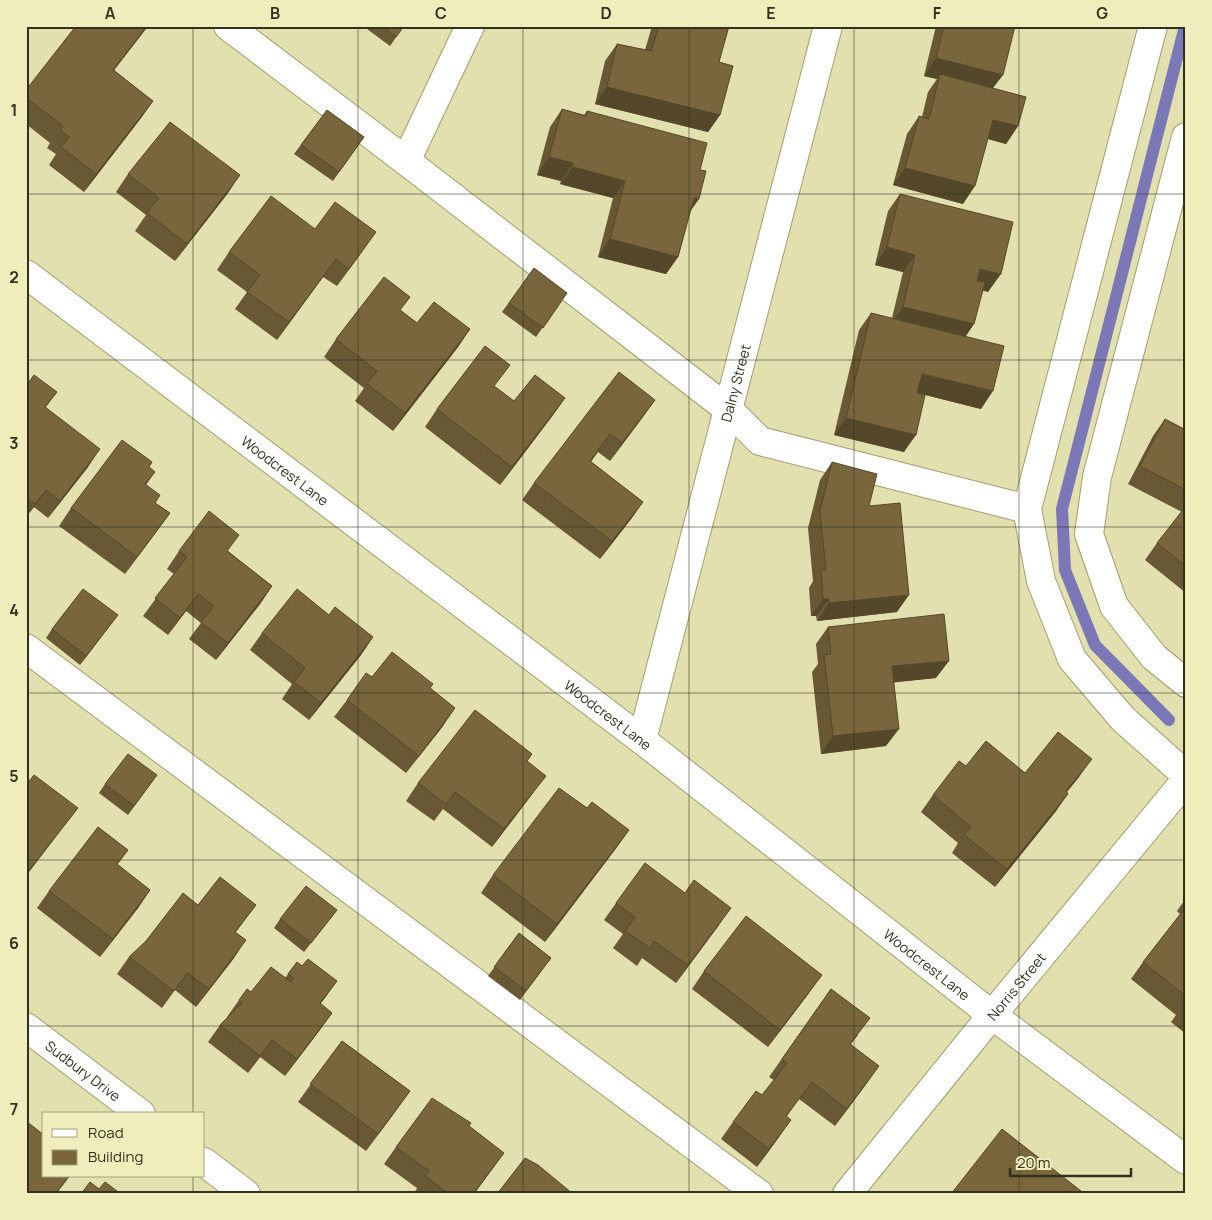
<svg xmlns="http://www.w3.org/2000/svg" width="1212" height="1220" font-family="Manrope,sans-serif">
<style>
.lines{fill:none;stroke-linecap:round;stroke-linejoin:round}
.stream{stroke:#7c78b7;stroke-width:12}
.minor-casing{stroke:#a09e6f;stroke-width:30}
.minor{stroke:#fff;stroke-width:28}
.wall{fill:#685834}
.shaded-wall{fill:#55472a}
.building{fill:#79663c;stroke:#55472a}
.grid{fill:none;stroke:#32311e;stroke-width:1;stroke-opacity:0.55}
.labels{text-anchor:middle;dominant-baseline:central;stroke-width:5;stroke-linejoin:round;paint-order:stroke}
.street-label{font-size:14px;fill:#32311e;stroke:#efedbb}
.neatline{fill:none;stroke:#32311e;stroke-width:2}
.grid-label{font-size:16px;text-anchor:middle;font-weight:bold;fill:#32311e}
</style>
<rect width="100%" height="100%" fill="#e2e0af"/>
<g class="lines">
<path class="stream" d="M1169,720L1095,645L1065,570L1062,509L1185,26"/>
<defs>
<g id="minor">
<path d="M228,26L406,161L729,410L760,441L1027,509"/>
<path d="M1153,26L1027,509L1041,581L1072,659L1123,719L1186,775"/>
<path d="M1186,137L1097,477L1089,534L1114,606L1154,657L1186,683"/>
<path d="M406,161L470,26"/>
<path id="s1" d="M26,274L642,740L992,1015L1186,1160"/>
<path d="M26,648L759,1194"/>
<path id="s2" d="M642,740L828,26"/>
<path id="s3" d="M26,1027L141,1114"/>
<path d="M204,1162L246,1194"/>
<path id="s4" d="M847,1194L992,1015L1186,780"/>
</g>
</defs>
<use href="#minor" class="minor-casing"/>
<use href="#minor" class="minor"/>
</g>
<path class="wall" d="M76,26H148L114,70L153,101L141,118L84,192L49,165L56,154L47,148L50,143L26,124V90Z
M363,26H404L390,46Z
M652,26H729L719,62L720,115L708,132L595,104L605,61L617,44L645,50Z
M936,26H1015L993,88L1018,126L1006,144L988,139L963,204L893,185L907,134L919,116L922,117L928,92L937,79L924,76Z
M562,109L584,115L587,111L690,212L678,257L666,274L598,257L613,198L560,184L561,181L537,175L550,127Z
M327,110L364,137L333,181L294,154Z
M128,174L228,193L175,261L135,231L146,215L116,192Z
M900,194L988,292L983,290L966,336L981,409L925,395L904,452L834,435L859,330L871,313L892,318L903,272L875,265L888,211Z
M315,229L364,249L337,286L323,277L277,340L235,309L247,292L217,270L229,252Z
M534,268L567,293L536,337L502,312Z
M400,310L417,323L470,329L458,347L393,431L355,401L364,388L324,357L336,339Z
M26,386L57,392L46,407L88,467L48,518L34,507L26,517Z
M495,387L514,401L565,398L553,415L500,485L425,427L437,409Z
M655,400L610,461L598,452L591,462L643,502L631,519L600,559L522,500L534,483Z
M1165,419L1186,430V593L1145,560L1157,543L1182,512L1128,484L1153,436Z
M832,462L869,506L897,612L817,621L816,616H811L809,588L813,581L808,528L820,480Z
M149,467L155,472L146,485L155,503L170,513L125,574L59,526L71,508Z
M179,551H228L272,586L260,604L216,660L189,639L201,623L186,611L168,635L143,616L174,574L167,569Z
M118,615L80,665L46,638L52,629Z
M329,615L373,637L361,655L309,720L282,699L292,684L250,650L262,633Z
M828,627L936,678L894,682L886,746L821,754L812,672L818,664L816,644Z
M372,677L430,688L443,726L406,773L334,717L347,700Z
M527,761L533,793L492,847L443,809L434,821L406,801L418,783Z
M966,766L1025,773L1079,777L1067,792L1056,811L995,887L952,853L958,843L921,812L933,795Z
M157,775L128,815L99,793L105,784Z
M587,808L629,830L617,847L545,942L481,893L493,875Z
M128,850L117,865L150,890L138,908L100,957L37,908L49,891Z
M1186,898V1034L1171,1022L1176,1015L1131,979L1143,962L1180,914L1177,911Z
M616,903L719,925L676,983L642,958L637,966L613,948L623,934L604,920Z
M198,905H256L236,932L234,958L196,1007L175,990L162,1008L117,974L129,957Z
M337,910L304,952L274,928L280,919Z
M519,933L551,958L520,1000L488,976Z
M297,962L302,966L337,981L320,1004L332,1013L285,1076L260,1057L248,1073L208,1042L220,1025L227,1018V1017L239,1000L251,992L285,978Z
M704,971L809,993L768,1047L692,989Z
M831,989L858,1035L851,1044L867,1083L835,1126L799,1099L787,1116L779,1137L757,1167L721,1139L733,1122L762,1095L774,1080L769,1077Z
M342,1041L410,1091L366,1151L298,1102Z
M469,1126L504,1153L474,1194H414L417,1188L384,1164L396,1147Z"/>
<path class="shaded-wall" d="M147,26H148L142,34L101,87L113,70Z
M936,58L1003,75L990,92L940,74L937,79L924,76Z
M607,87L720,115L708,132L595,104Z
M153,101L141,118L84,192L96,174Z
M993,120L1018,126L1006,144L981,137Z
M549,157L573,163L561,181L537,175Z
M573,167L625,181L613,198L560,184Z
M905,168L975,186L963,204L893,185Z
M240,175L228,193L175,261L187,244Z
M694,198L699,199L687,216Z
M376,232L364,249L337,286L349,269Z
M610,239L678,257L666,274L598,257Z
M887,247L915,255L903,272L875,265Z
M336,259L323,277L277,340L289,322Z
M980,269L1001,274L988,292L968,286Z
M903,307L974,324L962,342L891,324Z
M470,329L458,347L393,431L405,413Z
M922,374L993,391L981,409L910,391Z
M565,398L553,415L500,485L512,467Z
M655,400L643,417L610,461L622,443Z
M846,418L916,435L904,452L834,435Z
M100,449L88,467L48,518L60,501Z
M46,490L34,507L26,517L35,504Z
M643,502L631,519L600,559L612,541Z
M170,513L157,531L125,574L137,557Z
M272,586L260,604L216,660L228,643Z
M198,594L186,611L168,635L180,618Z
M909,595L897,612L817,621L829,603Z
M823,599H829L816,616H811Z
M118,615L111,624L80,665L86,656Z
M373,637L361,655L309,720L321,703Z
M949,661L936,678L880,684L892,666Z
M455,708L443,726L406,773L419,756Z
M899,729L886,746L821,754L833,736Z
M1092,759L1079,777L1053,808L1066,791Z
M546,776L533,793L492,847L504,829Z
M1068,794L1056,811L995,887L1007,869Z
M78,808L26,876V874Z
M629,830L617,847L545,942L557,924Z
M150,890L138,908L100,957L113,939Z
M731,908L719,925L676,983L688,965Z
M246,940L234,958L196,1007L209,989Z
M822,975L809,993L768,1047L780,1030Z
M337,981L325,998L307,1020L320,1003Z
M332,1013L320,1030L285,1076L297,1059Z
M272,1040L260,1057L248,1073L260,1056Z
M879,1066L867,1083L835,1126L847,1109Z
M410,1091L398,1108L366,1151L378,1134Z
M791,1120L779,1137L757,1167L769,1149Z
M504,1153L474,1194H473Z
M69,1176H70L56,1194H55Z"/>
<path class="building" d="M76,26H147L113,70L153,101L96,174L61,147L69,137L60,130L63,126L26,98V90Z
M382,26H404L396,37Z
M659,26H729L719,62L733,66L720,115L607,87L617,44L651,51Z
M944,26H1015L1003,75L936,58Z
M940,74L1026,97L1018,126L993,120L975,186L905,168L919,116L929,119Z
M562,109L586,116L587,111L707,143L700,170L706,171L699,199L694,198L678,257L610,239L625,181L573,167V163L549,157Z
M327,110L364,137L339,172L301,145Z
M170,122L240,175L187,244L147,213L159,198L128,174Z
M900,194L1013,222L1001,274L980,269L977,281L985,282L974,324L903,307L915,255L887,247Z
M271,196L315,229L335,202L376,232L349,269L336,259L289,322L247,292L260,275L229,252Z
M534,268L567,293L543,328L509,303Z
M384,277L410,297L400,310L417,323L434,302L470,329L405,413L367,384L377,371L336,339Z
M871,313L1004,346L993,391L922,374L917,393L925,395L916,435L846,418Z
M485,346L510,365L494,386L514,401L535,375L565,398L512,467L437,409Z
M619,372L655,400L622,443L610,434L590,461L643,502L612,541L534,483Z
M34,375L57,392L45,407L100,449L60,501L46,490L35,504L26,498V386Z
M1165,419L1186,430V490L1140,466Z
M122,440L152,462L149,467L155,472L145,484L160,495L155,503L170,513L137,557L71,508Z
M832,462L877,474L869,506L900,503L909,595L829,603V599H823L821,570H826L820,511Z
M1186,506V566L1157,543Z
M209,511L239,535L227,551L272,586L228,643L201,622L214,606L198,594L180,618L155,598L187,557L179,551Z
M83,589L118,615L86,656L52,629Z
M297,589L329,615L335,607L373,637L321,703L294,682L305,668L262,633Z
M944,614L949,661L892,666L899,729L833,736L824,655L831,654L828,627Z
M392,652L433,684L430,688L455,708L419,756L347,700L366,673L372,677Z
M475,710L532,754L527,761L546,776L504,829L455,792L446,804L418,783Z
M1058,732L1092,759L1066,791L1068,794L1007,869L964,835L971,827L933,795L959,761L966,766L986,741L1025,773Z
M128,754L157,775L134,806L105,784Z
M34,775L78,808L26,874V785Z
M559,788L587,808L592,802L629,830L557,924L493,875Z
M98,827L128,850L117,864L150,890L113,939L49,891Z
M645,863L685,893L694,880L731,908L688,965L654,941L650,948L625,931L635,917L616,903Z
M220,877L256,905L235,932L246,940L209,989L187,973L174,991L129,957L146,941L183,893L198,905Z
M306,886L337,910L311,943L280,919Z
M1186,907V996L1143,962Z
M746,916L822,975L780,1030L704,971Z
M519,933L551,958L526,991L494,967Z
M308,959L337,981L320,1003L332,1013L297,1059L272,1040L260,1056L220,1025L242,1003L239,1000L247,989L251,992L271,967L291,982L294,978L288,974L297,962L302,966Z
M831,989L870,1018L850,1044L879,1066L847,1109L812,1082L786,1116L791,1120L769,1149L733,1122L756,1091L762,1095L787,1063L782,1059Z
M342,1041L410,1091L378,1134L310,1084Z
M432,1098L471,1123L469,1126L504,1153L473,1194H449L425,1176L429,1171L396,1147Z
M26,1121L44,1135V1176H69L55,1194H26Z
M1002,1129L1081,1191L1078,1194H951Z
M525,1158L538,1165L573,1194H497Z
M90,1182L99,1189L105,1182L121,1194H81Z"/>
<path class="grid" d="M193,26V1114M358,26V1194M523,26V1194M689,26V1194M854,26V1194M1019,26V1194M26,194H1186M26,360H1186M26,527H1186M26,693H1186M26,860H1186M26,1026H1186M193,1176V1194"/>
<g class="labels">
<g class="street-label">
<text stroke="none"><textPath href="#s2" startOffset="369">Dalny Street</textPath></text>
<text stroke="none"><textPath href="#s1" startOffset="325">Woodcrest Lane</textPath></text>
<text stroke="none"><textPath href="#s1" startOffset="730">Woodcrest Lane</textPath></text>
<text stroke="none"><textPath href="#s1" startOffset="1135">Woodcrest Lane</textPath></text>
<text stroke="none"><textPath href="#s4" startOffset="268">Norris Street</textPath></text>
<text stroke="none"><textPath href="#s3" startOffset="72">Sudbury Drive</textPath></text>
</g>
</g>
<rect width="1212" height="1220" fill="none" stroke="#efedbb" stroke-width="55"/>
<rect x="42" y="1112" width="162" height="65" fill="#efedbb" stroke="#a3a27c"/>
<rect x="52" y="1129" width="25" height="8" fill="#ffffff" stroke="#a3a27c"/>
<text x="88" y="1138" font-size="15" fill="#32311e">Road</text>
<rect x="52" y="1150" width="25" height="15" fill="#79663c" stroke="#a3a27c"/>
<text x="88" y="1162" font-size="15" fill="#32311e">Building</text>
<path d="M1010 1168v8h121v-8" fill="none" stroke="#32311e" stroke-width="2.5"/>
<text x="1017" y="1168" font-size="15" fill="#32311e" stroke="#efedbb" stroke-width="4" paint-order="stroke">20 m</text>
<rect x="28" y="28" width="1156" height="1164" class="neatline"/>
<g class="grid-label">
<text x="110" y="19">A</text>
<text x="275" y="19">B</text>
<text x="441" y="19">C</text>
<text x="606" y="19">D</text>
<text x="771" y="19">E</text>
<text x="937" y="19">F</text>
<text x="1102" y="19">G</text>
<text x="14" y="116">1</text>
<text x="14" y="283">2</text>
<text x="14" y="449">3</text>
<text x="14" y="616">4</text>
<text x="14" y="782">5</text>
<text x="14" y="949">6</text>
<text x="14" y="1115">7</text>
</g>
</svg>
